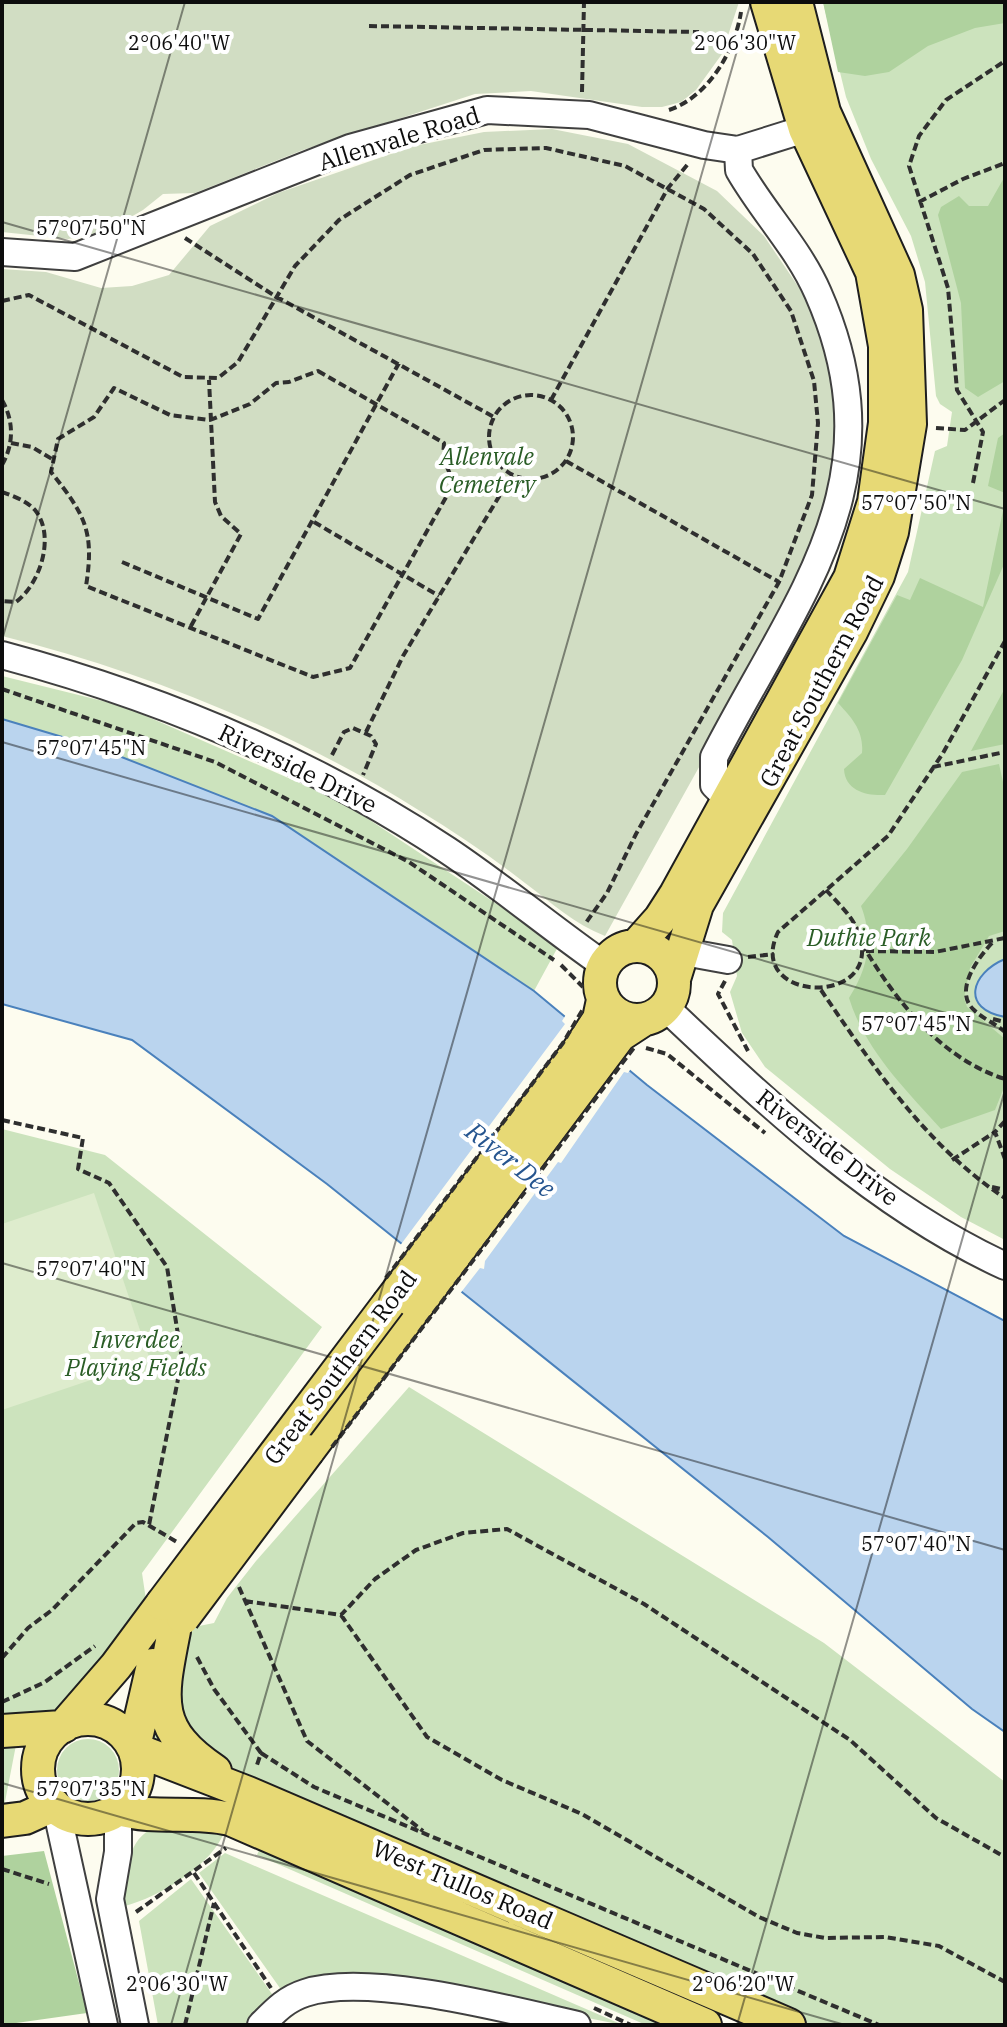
<svg xmlns="http://www.w3.org/2000/svg" width="1007" height="2027" font-family="'IBM Plex Serif',serif">
<style>
.green{fill:#cce3bd}
.forest{fill:#afd29e}
.cemetery{fill:#d1ddc3}
.pitch{fill:#deeccd}
.water{fill:#bad4ee;stroke:#4a81bc;stroke-width:2}
.pier{fill:#fdfcef}
.lines{fill:none;stroke-linecap:round;stroke-linejoin:round}
.minor-casing{stroke:#404040;stroke-width:30}
.major-casing{stroke:#1e1e1e;stroke-width:36}
.path{stroke:#2f2f2f;stroke-width:4;stroke-dasharray:8 4;stroke-linecap:butt}
.minor{stroke:#fff;stroke-width:26}
.major{stroke:#e7d975;stroke-width:32}
.major-bridge-casing{stroke:#1e1e1e;stroke-width:36;stroke-linecap:butt}
.path-bridge{stroke:#2f2f2f;stroke-width:4;stroke-dasharray:8 4;stroke-linecap:butt}
.major-bridge{stroke:#e7d975;stroke-width:32}
.ticks{fill:none;stroke:#0d0d0d;stroke-width:2;stroke-opacity:0.45}
.labels{text-anchor:middle;dominant-baseline:central;stroke-width:8;stroke-linejoin:round;paint-order:stroke}
.street-label{font-size:24px;fill:#0d0d0d;stroke:#fff}
.park-label{font-size:24px;font-style:italic;fill:#2a5d26;stroke:#fff}
.water-label{font-size:26px;font-style:italic;fill:#26558f;stroke:#fff}
.ticks-label{font-size:20px;text-anchor:middle;fill:#0d0d0d;stroke:#fff;stroke-width:8;stroke-linejoin:round;paint-order:stroke}
</style>
<rect width="100%" height="100%" fill="#fdfcef"/>
<path class="green" d="M823,2H1005V1240L961,1217L890,1169L765,1067L742,1033L730,992L737,976L732,940L722,932L723,913L908,572L935,451L947,446L952,412L940,404L936,396L925,282L911,236L871,159L846,97Z
M2,676L123,706L341,801L559,945L534,991L272,816L96,747L2,719Z
M2,1129L105,1155L322,1327L142,1573L149,1620L64,1726L2,1732Z
M409,1387L824,1643L1005,1782V2025H789L134,1747L174,1631L214,1623L227,1598L256,1561Z
M57 1770a31 31 0 1 1 62 0a31 31 0 1 1-62 0Z
M16,1745L4,1807H2V1746Z
M155,1827L225,1830C213,1865 159,1897 125,1906L122,1898C127,1871 127,1839 155,1827Z
M260,1848L669,2025H646L257,1855Z
M225,1853L623,2025L542,2009L282,1991L199,1873Z
M191,1879L272,1994L247,2025H158L139,1921Z"/>
<path class="forest" d="M823,2H1005V23L975,28L928,46L889,72L865,76L838,72Z
M1005,176V381L978,397L965,388L961,303L938,215L941,207L959,196L969,206H988Z
M1005,433V493L988,486L998,438Z
M1005,501V562L962,660L885,795C867,796 845,791 844,769L862,753C864,731 852,718 838,703L897,595L910,600L920,578L983,607Z
M1005,688V744L971,751Z
M999,764L1005,791V931L989,936L970,968L964,998L967,1007L1005,1039V1085L995,1110L941,1129C906,1090 865,1050 849,998C868,968 874,940 861,906L907,849L962,772Z
M44,1851L87,2013L2,2025V1856Z"/>
<path class="cemetery" d="M2,2H739L722,54L696,90L681,102L662,107H642L531,91L475,94L303,150L195,193L163,194L143,210L103,233L68,239L2,232Z
M552,129L628,144L717,191L764,236L804,295L821,334L837,412V462L816,557L605,936C574,924 552,903 525,883C492,857 456,833 420,811C297,733 144,671 2,636V269L46,272L101,288L132,286L169,275L210,226L278,193L414,146L484,132Z"/>
<path class="pitch" d="M94,1193L150,1360L2,1410V1224Z"/>
<path class="water" d="M2,719L96,747L272,816L534,991L647,1085L844,1236L1005,1321V1732L972,1709L768,1537L327,1184L132,1040L2,1004Z
M1005,959V1017C960,1009 971,973 1005,959Z"/>
<path class="pier" d="M567,1013L632,1067L628,1073L624,1072L561,1163L558,1162L485,1261L484,1269L480,1268L459,1295L399,1247L565,1024L562,1021Z"/>
<g class="lines">
<defs>
<path id="minor" d="M2,252L75,257L350,148L487,110L589,115L704,145L738,150L805,129
M2,655C159,697 311,760 447,850C501,886 551,928 604,965
M728,799L714,785V757C796,597 901,481 818,293C799,249 763,212 739,170L738,150
M684,952L728,960
M665,1007C768,1104 875,1206 1005,1266
M56,1807L104,2025
M118,1810V1852L110,1899L135,2025
M261,2025C275,2011 286,1999 305,1993C368,1972 511,2010 577,2025"/>
<path id="major" d="M636,946L660,919L676,894L850,578L874,502L885,423V346L872,272L805,129L767,2
M600 983a37 37 0 1 1 74 0a37 37 0 1 1-74 0Z
M674,979L697,905L851,632L878,576L892,532L910,424L906,310L898,275L824,112L796,2
M389,1303L578,1051L599,1019L603,1000
M308,1451L620,1035L643,1020
M174,1631C161,1698 152,1729 215,1771
M38 1769a50 50 0 1 1 100 0a50 50 0 1 1-100 0Z
M64,1726L116,1666L162,1604
M2,1731L62,1727
M134,1747L153,1665
M134,1749L248,1793L789,2025
M119,1809C155,1820 192,1810 230,1819L705,2025
M2,1821L25,1818L54,1805"/>
</defs>
<use href="#minor" class="minor-casing"/>
<use href="#major" class="major-casing"/>
<path class="path" d="M369,26L699,32
M582,92L584,2
M669,110C708,97 735,51 741,12
M919,202L963,179L1005,163
M185,238L275,296L494,417
M2,301L29,295L183,377L218,378L238,362L295,266L339,220L410,175L484,150L546,148L625,166L704,209L753,254L791,311L814,381L818,423L812,495L779,582L636,834L607,893L585,924
M318,371L444,443L443,458L454,483L350,668L313,677L86,586C95,530 84,514 51,472L58,439L94,417L114,388L170,415L210,420L250,404L276,383L289,382Z
M489 437a42 42 0 1 1 84 0a42 42 0 1 1-84 0Z
M2,400C14,421 14,444 2,465
M551,400L668,188L688,164
M936,428L965,430L1005,400
M11,443L32,447L52,459
M566,461L779,582
M973,483L983,432L957,390L948,288L909,166L919,136L946,100L1005,61
M2,492C13,496 27,501 35,510C56,536 40,584 16,602L2,601
M314,522L439,596
M122,562L258,619L399,363
M191,626L241,534L221,516L215,502L209,380
M2,689L215,762L409,862L554,960
M366,732L403,656L512,475
M332,755L344,732L353,728L371,736L376,744L363,775
M933,767L1005,752
M826,890C837,902 851,915 857,929C891,1008 743,1005 778,932L888,836L943,753L1005,641
M992,943C978,958 953,991 974,1010C983,1019 995,1023 1005,1032
M862,944C895,1000 941,1059 1005,1079
M866,951L935,952L1005,938
M748,957L774,954
M561,965L583,987
M725,981L718,994L748,1051
M821,990C873,1066 927,1147 1005,1198
M993,1019L1005,1022
M646,1048L667,1054L765,1133
M2,1120L83,1138L78,1169L109,1183L167,1267L182,1359L149,1525
M1005,1121L995,1132L1005,1159
M952,1160L995,1132
M992,1187L1005,1190
M239,1587L307,1741L423,1831
M245,1601L341,1615L375,1579L416,1550L463,1533L507,1529L644,1604L850,1740L936,1818L1005,1857
M341,1615L427,1737L502,1780L582,1814L759,1917L797,1933L825,1938L885,1937L939,1946L1005,1982
M197,1657L214,1689L261,1753L256,1768
M2,1658L28,1628L52,1610L136,1523L143,1522L177,1542
M2,1702L45,1682L95,1646
M261,1753L314,1787L879,2025
M2,1869L49,1884
M194,1873L271,1988
M136,1912L226,1848
M594,2008L631,2025
M185,2025L214,1903"/>
<use href="#minor" class="minor"/>
<use href="#major" class="major"/>
<defs>
<path id="major-bridge" d="M162,1604L389,1303
M183,1618L308,1451"/>
</defs>
<use href="#major-bridge" class="major-bridge-casing"/>
<path class="path-bridge" d="M386,1278L563,1043L583,1009
M332,1447L636,1045"/>
<use href="#major-bridge" class="major-bridge"/>
</g>
<path class="ticks" d="M2,222L1005,509M2,640L185,2M2,742L1005,1030M2,1263L1005,1550M2,1783L845,2025M171,2025L751,2M737,2025L1005,1090"/>
<g class="labels">
<g class="street-label">
<text transform="translate(399 138) rotate(-17)">Allenvale Road</text>
<text transform="translate(821 681) rotate(-62)">Great Southern Road</text>
<text transform="translate(298 768) rotate(26)">Riverside Drive</text>
<text transform="translate(828 1147) rotate(38)">Riverside Drive</text>
<text transform="translate(340 1367) rotate(-53)">Great Southern Road</text>
<text transform="translate(463 1884) rotate(23)">West Tullos Road</text>
</g>
<g class="park-label">
<text x="487" y="456">Allenvale<tspan x="487" dy="28">Cemetery</tspan></text>
<text x="869" y="937">Duthie Park</text>
<text x="136" y="1339">Inverdee<tspan x="136" dy="28">Playing Fields</tspan></text>
</g>
<g class="water-label">
<text transform="translate(511 1159) rotate(38)">River Dee</text>
</g>
</g>
<g class="ticks-label">
<text x="179" y="50">2°06'40"W</text>
<text x="745" y="50">2°06'30"W</text>
<text x="91" y="235">57°07'50"N</text>
<text x="916" y="510">57°07'50"N</text>
<text x="91" y="755">57°07'45"N</text>
<text x="916" y="1031">57°07'45"N</text>
<text x="91" y="1276">57°07'40"N</text>
<text x="916" y="1551">57°07'40"N</text>
<text x="91" y="1796">57°07'35"N</text>
<text x="177" y="1991">2°06'30"W</text>
<text x="743" y="1991">2°06'20"W</text>
</g>
<rect width="1007" height="2027" fill="none" stroke="#0d0d0d" stroke-width="8"/>
</svg>
